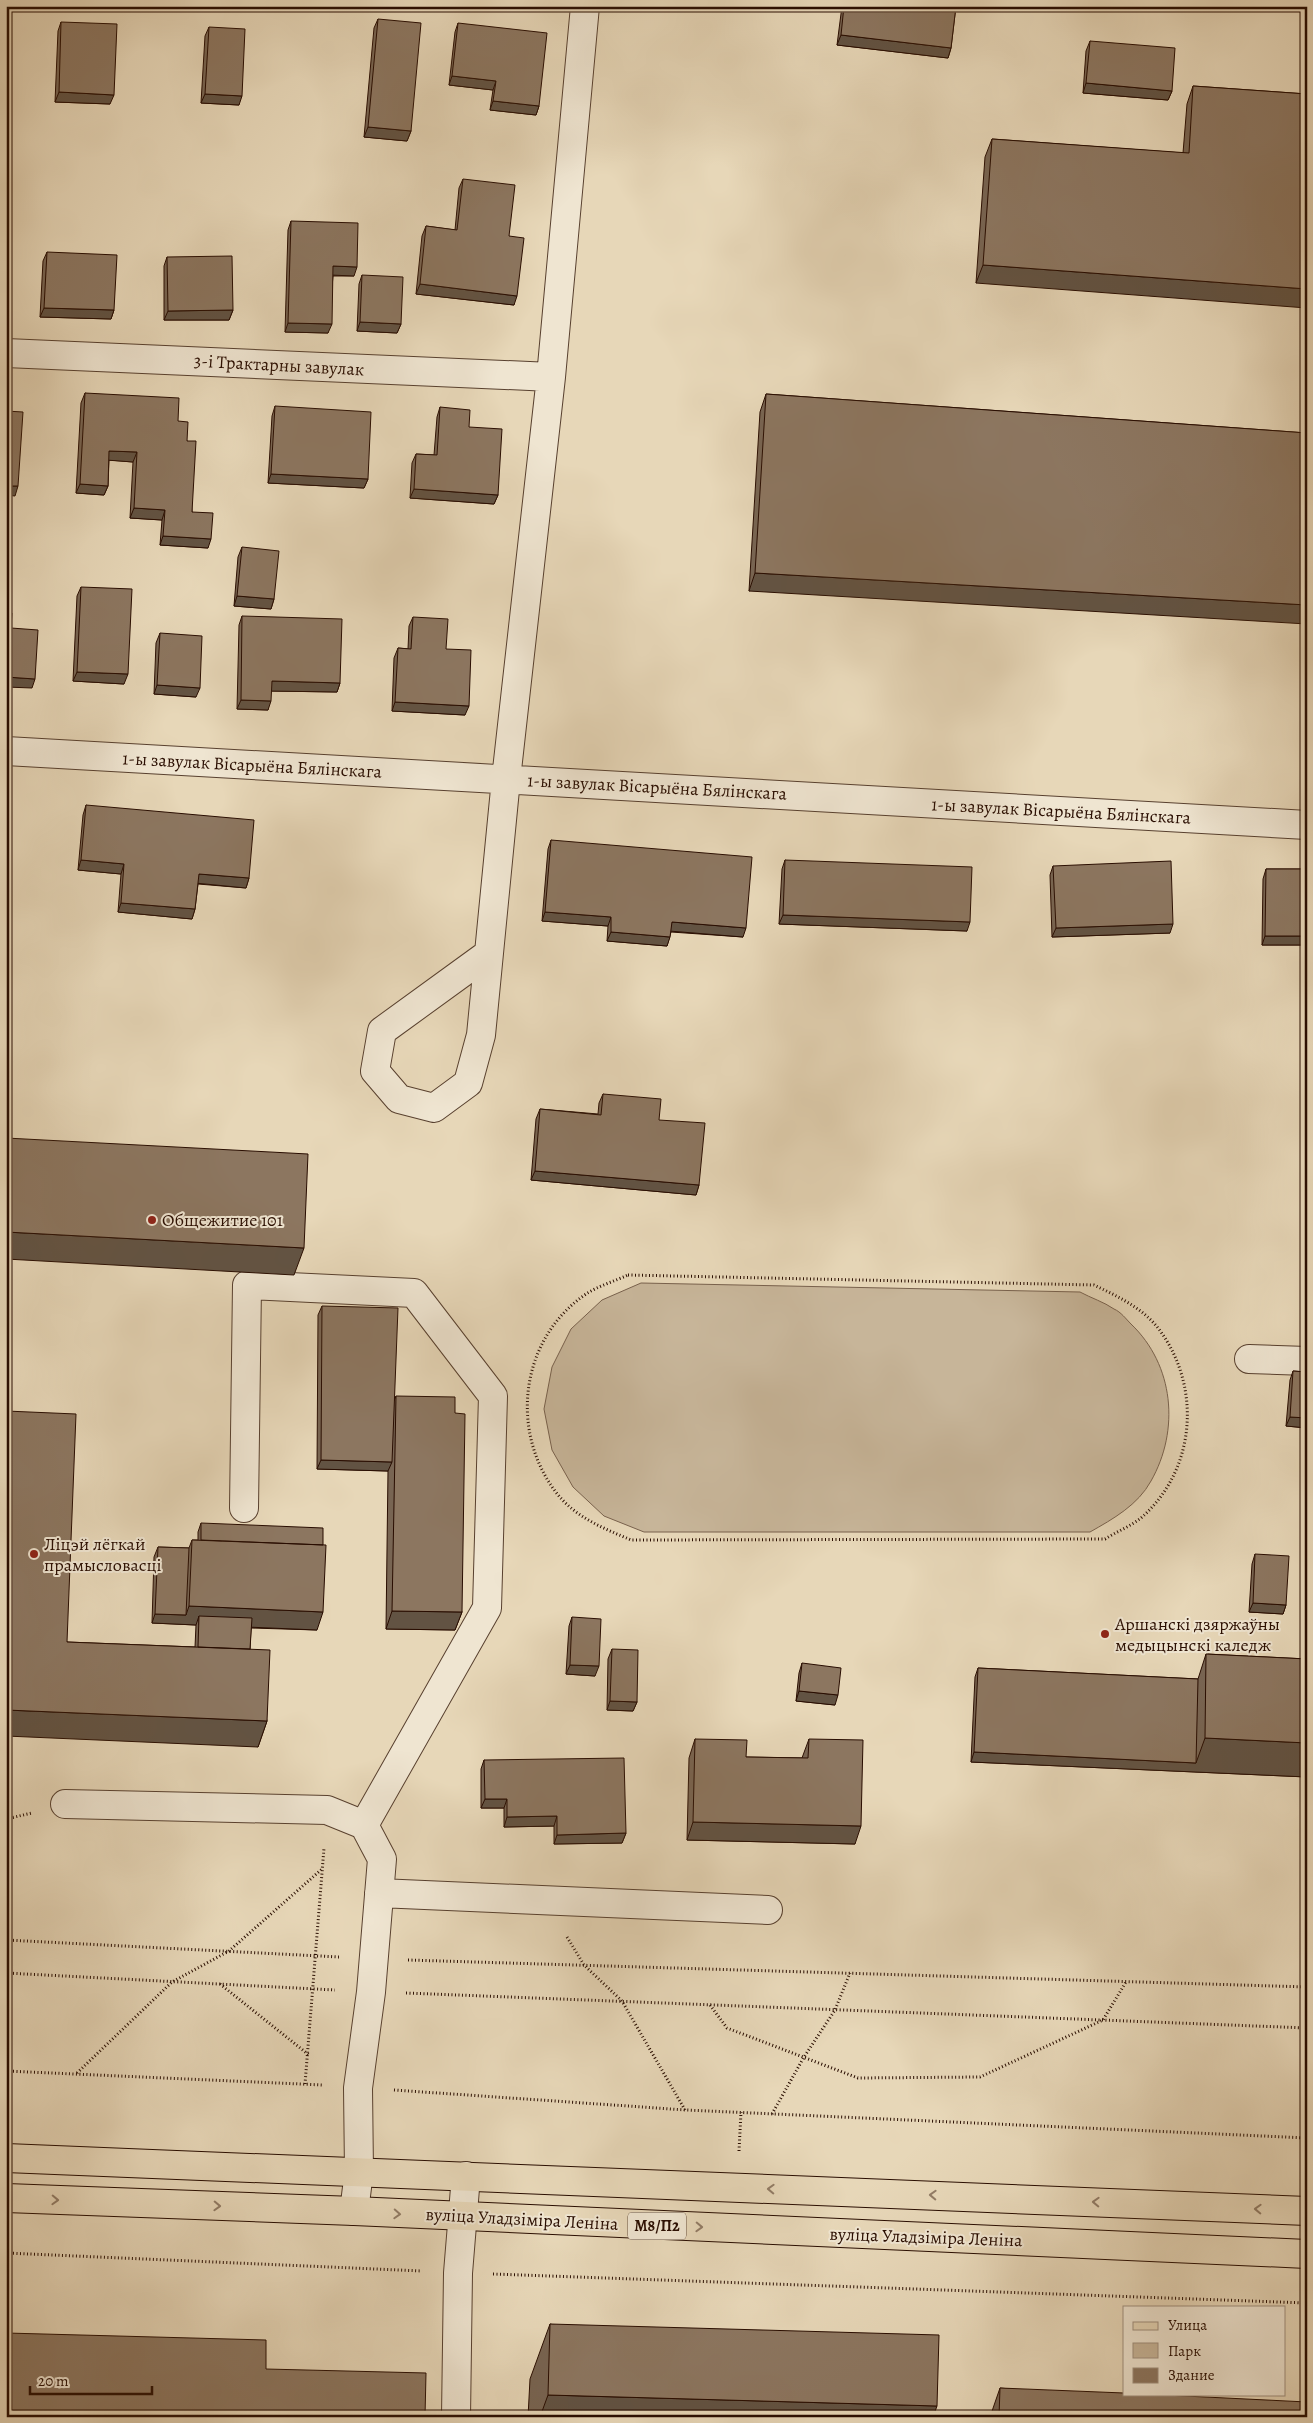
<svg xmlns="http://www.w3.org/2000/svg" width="1313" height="2423" font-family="Alegreya,serif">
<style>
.green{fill:#c7b599;stroke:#78614d}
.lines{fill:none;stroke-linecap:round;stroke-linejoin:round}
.minor-casing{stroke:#58402f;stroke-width:30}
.major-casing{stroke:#290d01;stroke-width:30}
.path{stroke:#290d01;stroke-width:3;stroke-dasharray:1 2.5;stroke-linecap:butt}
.minor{stroke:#efe5d1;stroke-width:28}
.major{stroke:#e7d7b8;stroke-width:28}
.wall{fill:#786553;stroke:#290d01}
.shaded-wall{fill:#625343;stroke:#290d01}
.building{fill:#8c7660;stroke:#290d01}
.oneway{stroke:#927c66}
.poi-dot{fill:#8f2418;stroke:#efe5d1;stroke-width:2}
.labels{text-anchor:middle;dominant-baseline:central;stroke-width:4;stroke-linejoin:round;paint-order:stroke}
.shield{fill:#efe5d1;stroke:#644e3f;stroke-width:1}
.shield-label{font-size:16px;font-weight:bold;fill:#290d01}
.street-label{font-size:18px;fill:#290d01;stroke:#efe5d1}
.poi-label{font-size:18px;fill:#290d01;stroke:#efe5d1;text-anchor:start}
</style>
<rect width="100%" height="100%" fill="#e7d7b8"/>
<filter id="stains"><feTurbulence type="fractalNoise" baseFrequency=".004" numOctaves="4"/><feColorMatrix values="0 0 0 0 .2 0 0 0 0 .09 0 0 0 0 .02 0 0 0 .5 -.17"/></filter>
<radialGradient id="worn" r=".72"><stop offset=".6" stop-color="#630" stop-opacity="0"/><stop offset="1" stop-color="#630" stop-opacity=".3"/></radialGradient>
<path class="green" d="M641,1283L1080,1292C1091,1298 1104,1302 1114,1309C1121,1312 1126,1319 1131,1324C1174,1365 1180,1430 1151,1481C1138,1505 1113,1519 1090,1532H644L604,1516L573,1487L552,1450L544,1409L552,1367L571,1329L602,1300Z"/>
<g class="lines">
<defs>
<path id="minor" d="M6,353L551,377
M6,751L1307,825
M488,954L382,1031L375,1071L399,1099L434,1108L468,1083L481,1035L506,779L551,377L585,6
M1249,1359L1307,1361
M244,1508L247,1285L414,1293L493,1396L487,1608L364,1825
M65,1804L327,1810L364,1825L382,1859L371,1992L358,2088L359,2172L354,2211
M379,1893L768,1910
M456,2417L458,2273L466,2176"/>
<path id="major" d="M6,2158L1307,2211
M6,2198L354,2211L1307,2254"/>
</defs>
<use href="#minor" class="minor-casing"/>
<use href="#major" class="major-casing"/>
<path class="path" d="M628,1275L1094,1285C1119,1297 1145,1309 1161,1332C1202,1390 1195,1471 1141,1518C1131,1526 1116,1532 1105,1539L631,1540C603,1528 574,1517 555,1491C509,1429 521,1338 586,1294C598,1286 615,1281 628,1275Z
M6,1819L32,1813
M567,1937L584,1965L622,2001L685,2110
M6,1940L339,1957
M408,1960L1307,1987
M6,1973L335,1990
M220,1984L309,2055
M406,1993L1307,2028
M710,2005L727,2028L858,2078L980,2077L1103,2020L1126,1982
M6,2071L323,2085
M77,2073L172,1982L229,1951L322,1869
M305,2084L324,1848
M394,2090L686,2110L1307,2138
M772,2114L804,2057L835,2010L850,1973
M739,2151L741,2112
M6,2253L422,2271
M493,2274L1307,2303"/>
<use href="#minor" class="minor"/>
<use href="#major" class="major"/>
</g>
<path class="wall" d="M842,6H956L951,48L948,58L837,45Z
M378,19L411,131L407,141L364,137L374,28Z
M61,22L110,104L55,102L58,31Z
M458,23L539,106L536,115L490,110L493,90L449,85L455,32Z
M209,27L239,105L201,103L205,36Z
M1090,41L1172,91L1168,100L1083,93L1086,51Z
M1193,86L1307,94L976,283L985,157L992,139L1183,153L1187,104Z
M463,179L509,236L514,305L416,294L422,236L426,226L455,230L459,188Z
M291,221L354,276H333L328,333L285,332L288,230Z
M47,252L114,310L111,319L40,317L43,261Z
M167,257L233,310L229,320H164V266Z
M362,275L401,324L397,333L357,331L359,284Z
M85,393L178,421L187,441L192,512L208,548L160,545L162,520L130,518L133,462L109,460L108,486L104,495L76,493L81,403Z
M766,394L1307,433L749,591L760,412Z
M275,406L368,479L364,488L268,483L272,416Z
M440,407L469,427L498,495L494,504L410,498L412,463L416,454L434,455L437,417Z
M242,547L274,599L271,609L234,606L238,557Z
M81,587L124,684L73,681L77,596Z
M242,616L340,683L337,692L271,691L268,710L237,709L239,625Z
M413,617L446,649L465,715L392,711L394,658L398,648L408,649L409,626Z
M160,633L196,697L154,694L156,643Z
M86,805L249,878L246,888L198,884L195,909L192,919L118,912L121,874L78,870L83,815Z
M551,840L743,937L671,932L667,946L607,941L608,926L542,921L548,849Z
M785,860L967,931L779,924L782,869Z
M1053,866L1170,933L1052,937L1050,875Z
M1266,869H1307V945H1262L1263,879Z
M603,1094L659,1120L699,1185L696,1195L531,1180L536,1119L540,1109L598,1114L599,1103Z
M322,1306L394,1401L396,1396L462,1612L455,1630L386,1629L388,1471L317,1469L318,1315Z
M1293,1371L1307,1372V1428L1286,1426L1290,1380Z
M201,1523L317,1630L251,1628L250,1649L267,1721L258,1747L67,1642L195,1647L196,1625L152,1623L154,1557L158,1547L189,1548L192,1540H198V1532Z
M1255,1554L1286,1605L1283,1614L1249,1612L1252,1564Z
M572,1617L595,1676L566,1674L569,1626Z
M612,1649L637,1702L633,1711L607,1710L608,1659Z
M1206,1654L1307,1659V1777L971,1762L975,1677L978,1668L1198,1679Z
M802,1663L835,1705L796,1701L799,1673Z
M695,1739L746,1757L802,1758L809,1739L855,1844L687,1840L689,1758Z
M484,1760L626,1833L622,1843L554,1844V1826L504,1827V1808H481V1769Z
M550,2324L933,2417H528L530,2379Z
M1000,2388L1307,2417H990Z"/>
<path class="shaded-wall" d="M1247,6H1307V11Z
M841,35L951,48L948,58L837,45Z
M452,76L496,81L493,90L449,85Z
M1086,83L1172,91L1168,100L1083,93Z
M59,92L114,95L110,104L55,102Z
M205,94L242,96L239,105L201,103Z
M493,101L539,106L536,115L490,110Z
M368,127L411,131L407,141L364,137Z
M983,265L1307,289V308L976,283Z
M333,266L357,267L354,276L330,275Z
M420,284L517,296L514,305L416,294Z
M44,308L114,310L111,319L40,317Z
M233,310L229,320H164L168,311Z
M360,322L401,324L397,333L357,331Z
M288,323L332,324L328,333L285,332Z
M109,451L137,452L133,462L106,460Z
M271,474L368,479L364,488L268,483Z
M80,484L108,486L104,495L76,493Z
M6,486H18L15,496L6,495Z
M414,489L498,495L494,504L410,498Z
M134,508L165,510L162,520L130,518Z
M163,536L211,539L208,548L160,545Z
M755,573L1307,605V624L749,591Z
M237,596L274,599L271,609L234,606Z
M77,672L128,674L124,684L73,681Z
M6,677L35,679L32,688L6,687Z
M272,681L340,683L337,692L268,691Z
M157,685L200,688L196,697L154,694Z
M241,700L271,701L268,710L237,709Z
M395,702L469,706L465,715L392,711Z
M81,860L124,864L121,874L78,870Z
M199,874L249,878L246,888L195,883Z
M121,903L195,909L192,919L118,912Z
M545,912L611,917L608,926L542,921Z
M783,915L970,922L967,931L779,924Z
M672,922L746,928L743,937L669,931Z
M1173,924L1170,933L1052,937L1056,928Z
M611,932L670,937L667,946L607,941Z
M1265,936H1307V945H1262Z
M535,1171L699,1185L696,1195L531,1180Z
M6,1232L304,1248L294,1275L6,1259Z
M1290,1417L1307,1418V1428L1286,1426Z
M321,1460L392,1462L388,1471L317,1469Z
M1253,1603L1286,1605L1283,1614L1249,1612Z
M189,1606L323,1612L317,1630L199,1625V1616L196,1625L152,1623L155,1614L186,1615Z
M392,1611L462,1612L455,1630L386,1629Z
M570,1665L599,1666L595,1676L566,1674Z
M799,1691L838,1695L835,1705L796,1701Z
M610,1701L637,1702L633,1711L607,1710Z
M6,1710L267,1721L258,1747L6,1736Z
M1205,1738L1307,1743V1777L971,1762L974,1752L1196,1763Z
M485,1799H507L504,1808H481Z
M557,1816L554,1826L504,1827L507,1817Z
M693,1822L861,1826L855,1844L687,1840Z
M626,1833L622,1843L554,1844L557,1835Z
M548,2395L937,2406L933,2417H540Z
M6,2411L229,2417H6Z"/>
<path class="building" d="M844,6H956L951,48L841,35Z
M378,19L421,23L411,131L368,127Z
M61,22L117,24L114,95L59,92Z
M458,23L547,33L539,106L493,101L496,81L452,76Z
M209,27L245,29L242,96L205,94Z
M1090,41L1175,48L1172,91L1086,83Z
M1193,86L1307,94V289L983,265L992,139L1189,153Z
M463,179L515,185L509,236L524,238L517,296L420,284L426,226L457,230Z
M291,221L358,223L357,267L333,266L332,324L288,323Z
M47,252L117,255L114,310L44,308Z
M232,256L233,310L168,311L167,257Z
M362,275L403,277L401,324L360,322Z
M85,393L179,398L178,421L188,422L187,441H196L192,512L213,513L211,539L163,536L165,510L134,508L137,452L109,451L108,486L80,484Z
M766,394L1307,433V605L755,573Z
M275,406L371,412L368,479L271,474Z
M440,407L470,410L469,427L502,429L498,495L414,489L416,454L437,455Z
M6,411L23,412L18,486H6Z
M242,547L279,551L274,599L237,596Z
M81,587L132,589L128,674L77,672Z
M6,612L12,613L11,628L38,630L35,679L6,677Z
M242,616L342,619L340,683L272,681L271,701L241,700Z
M413,617L448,619L446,649L471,650L469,706L395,702L398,648L411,649Z
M160,633L202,636L200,688L157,685Z
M86,805L254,820L249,878L199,874L195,909L121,903L124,864L81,860Z
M551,840L752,857L746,928L672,922L670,937L611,932V917L545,912Z
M785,860L972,867L970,922L783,915Z
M1171,861L1173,924L1056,928L1053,866Z
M1266,869H1307V936H1265Z
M603,1094L661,1099L659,1120L705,1123L699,1185L535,1171L540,1109L601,1115Z
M6,1138L308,1154L304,1248L6,1232Z
M322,1306L398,1308L392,1462L321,1460Z
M1293,1371L1307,1372V1418L1290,1417Z
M396,1396L455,1397V1413L465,1414L462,1612L392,1611Z
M6,1411L76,1414L67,1642L270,1650L267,1721L6,1710Z
M201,1523L323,1528V1545L201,1540Z
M192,1540L326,1545L323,1612L189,1606Z
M158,1547L189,1548L186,1615L155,1614Z
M1255,1554L1289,1556L1286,1605L1253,1603Z
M199,1616L252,1618L250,1649L198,1647Z
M572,1617L601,1619L599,1666L570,1665Z
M612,1649L638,1650L637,1702L610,1701Z
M1206,1654L1307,1659V1743L1205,1738Z
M802,1663L841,1668L838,1695L799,1691Z
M978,1668L1198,1679L1196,1763L974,1752Z
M695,1739L747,1740L746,1757L808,1758L809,1739L863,1740L861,1826L693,1822Z
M624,1758L626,1833L557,1835V1816L507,1817V1799H485L484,1760Z
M550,2324L939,2335L937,2406L548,2395Z
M6,2333L266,2340V2369L426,2373L425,2417H229L6,2411Z
M1000,2388L1124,2393V2394H1144L1307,2402V2417H999Z"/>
<defs><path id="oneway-chevron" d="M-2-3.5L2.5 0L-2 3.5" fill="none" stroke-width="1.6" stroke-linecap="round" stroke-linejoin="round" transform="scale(1.25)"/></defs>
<g class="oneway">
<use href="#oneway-chevron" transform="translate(771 2189) rotate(-178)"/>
<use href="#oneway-chevron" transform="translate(933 2195) rotate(-178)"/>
<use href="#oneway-chevron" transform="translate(55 2200) rotate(2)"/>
<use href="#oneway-chevron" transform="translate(1096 2202) rotate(-178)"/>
<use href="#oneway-chevron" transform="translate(217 2206) rotate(2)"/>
<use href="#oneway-chevron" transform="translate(1258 2209) rotate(-178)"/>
<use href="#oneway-chevron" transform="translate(397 2214) rotate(3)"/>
<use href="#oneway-chevron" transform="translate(699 2227) rotate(2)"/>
</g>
<g class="poi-dot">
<circle cx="152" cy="1220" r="5"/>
<circle cx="34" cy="1554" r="5"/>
<circle cx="1105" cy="1634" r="5"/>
</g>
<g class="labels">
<rect class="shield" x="628" y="2212.5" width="58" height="27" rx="4"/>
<g class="shield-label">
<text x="657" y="2226">М8/П2</text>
</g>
<g class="street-label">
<text transform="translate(279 365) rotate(3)">3-і Трактарны завулак</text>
<text transform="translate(252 765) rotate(3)">1-ы завулак Вісарыёна Бялінскага</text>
<text transform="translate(657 787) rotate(3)">1-ы завулак Вісарыёна Бялінскага</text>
<text transform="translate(1061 811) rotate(3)">1-ы завулак Вісарыёна Бялінскага</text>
<text transform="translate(522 2219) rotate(3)">вуліца Уладзіміра Леніна</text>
<text transform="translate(926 2237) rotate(2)">вуліца Уладзіміра Леніна</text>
</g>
<g class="poi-label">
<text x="162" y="1220">Общежитие 101</text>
<text x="44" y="1544">Ліцэй лёгкай<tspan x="44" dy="21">прамысловасці</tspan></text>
<text x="1115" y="1624">Аршанскі дзяржаўны<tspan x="1115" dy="21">медыцынскі каледж</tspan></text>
</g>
</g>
<rect width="1313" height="2423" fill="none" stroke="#e7d7b8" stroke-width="25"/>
<rect x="8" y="8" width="1298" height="2408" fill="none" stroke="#290d01" stroke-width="2.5"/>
<rect x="12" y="12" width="1288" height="2398" fill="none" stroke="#290d01"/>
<rect x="1123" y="2306" width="162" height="90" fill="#efe5d1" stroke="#a08f7e"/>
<rect x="1133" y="2322" width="25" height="8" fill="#e7d7b8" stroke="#a08f7e"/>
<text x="1168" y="2330" font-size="15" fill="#290d01">Улица</text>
<rect x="1133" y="2343" width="25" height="15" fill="#c7b599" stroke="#a08f7e"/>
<text x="1168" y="2356" font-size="15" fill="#290d01">Парк</text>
<rect x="1133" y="2368" width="25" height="15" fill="#8c7660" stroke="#a08f7e"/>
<text x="1168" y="2380" font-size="15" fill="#290d01">Здание</text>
<path d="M30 2386v8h122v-8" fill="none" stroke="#290d01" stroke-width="2.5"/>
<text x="38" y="2386" font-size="15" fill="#290d01" stroke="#efe5d1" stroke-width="4" paint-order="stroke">20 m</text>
<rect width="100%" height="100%" filter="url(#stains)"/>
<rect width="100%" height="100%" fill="url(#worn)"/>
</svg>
